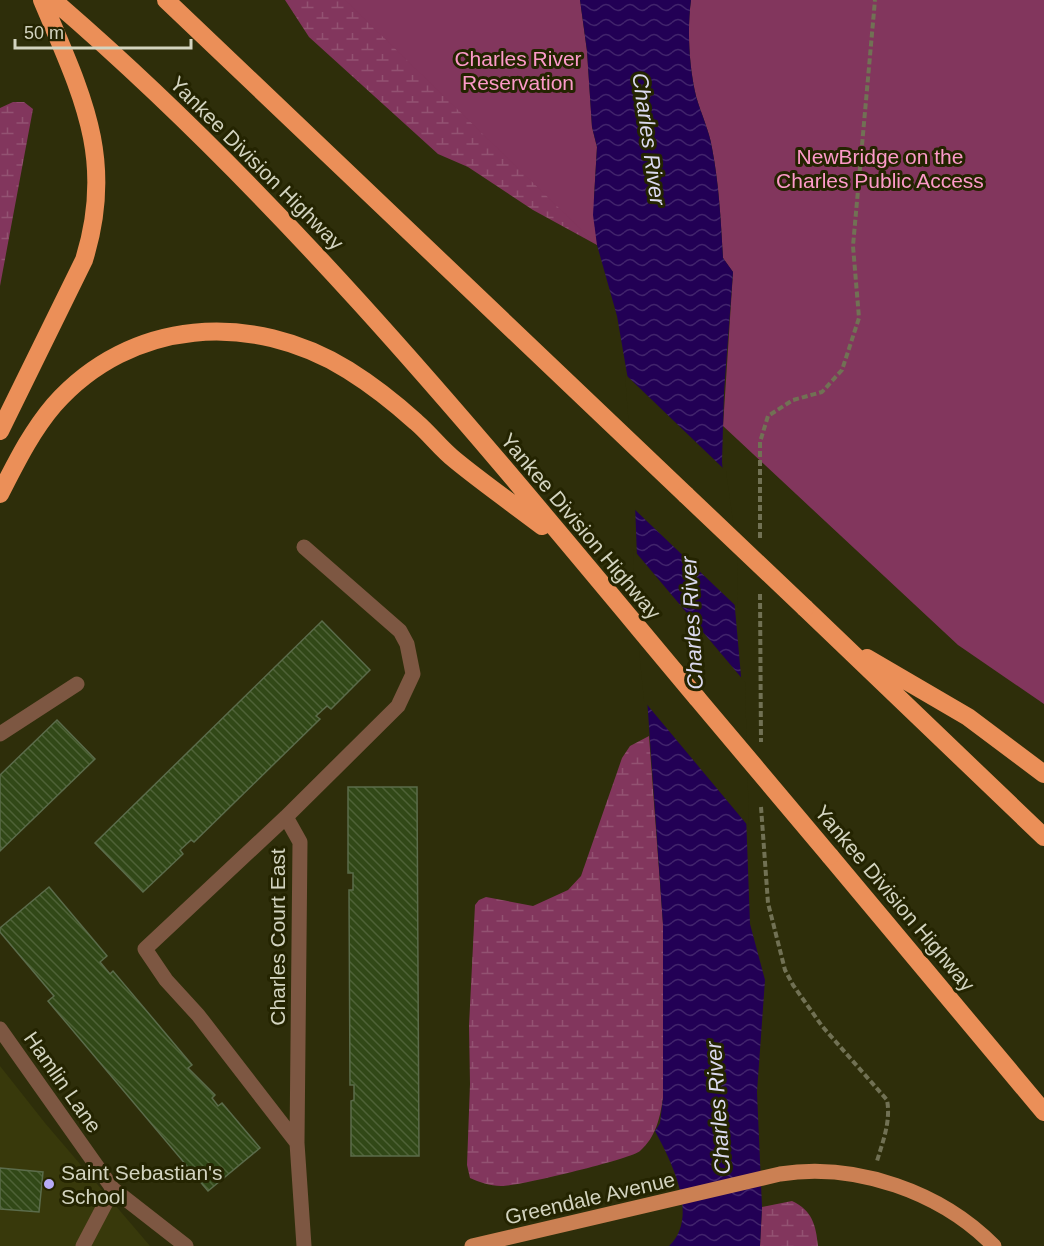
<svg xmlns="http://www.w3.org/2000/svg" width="1044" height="1246" font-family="Arial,sans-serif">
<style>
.built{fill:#38390b}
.wetland{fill:url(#wetland-marsh)}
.park{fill:#82365d}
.water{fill:url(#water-waves)}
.pier{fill:#2e2e0a}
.building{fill:url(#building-back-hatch);stroke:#5b6c4b;stroke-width:1.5}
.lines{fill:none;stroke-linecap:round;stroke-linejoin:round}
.path{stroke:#717154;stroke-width:4;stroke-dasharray:6 3;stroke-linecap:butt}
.minor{stroke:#7d5742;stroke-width:15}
.major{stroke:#cb8053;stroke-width:15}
.highway{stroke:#eb8f58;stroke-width:18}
.highway-bridge{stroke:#eb8f58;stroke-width:18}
.poi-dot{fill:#b7abf8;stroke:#242401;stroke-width:2}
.labels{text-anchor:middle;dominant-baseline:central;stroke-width:6;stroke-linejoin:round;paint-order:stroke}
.park-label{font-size:21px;fill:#fd9ac9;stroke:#242401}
.street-label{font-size:21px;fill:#d3d4c0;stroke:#242401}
.poi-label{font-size:21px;fill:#d3d4c0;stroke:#242401;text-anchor:start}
.water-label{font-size:22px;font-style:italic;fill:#dbd9f0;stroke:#242401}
</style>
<defs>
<pattern id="wetland-marsh" width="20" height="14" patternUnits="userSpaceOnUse" patternTransform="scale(1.5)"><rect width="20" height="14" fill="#82365d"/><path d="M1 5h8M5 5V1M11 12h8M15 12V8" fill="none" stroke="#935272"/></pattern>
<pattern id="water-waves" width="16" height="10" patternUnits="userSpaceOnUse" patternTransform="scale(1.5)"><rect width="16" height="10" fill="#205"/><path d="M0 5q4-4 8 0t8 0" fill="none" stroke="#41246c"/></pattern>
<pattern id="building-back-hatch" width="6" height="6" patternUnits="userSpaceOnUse" patternTransform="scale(1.5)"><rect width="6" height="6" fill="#314817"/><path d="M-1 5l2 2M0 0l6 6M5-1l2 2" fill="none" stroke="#4e6237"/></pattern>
</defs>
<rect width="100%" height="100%" fill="#2e2e0a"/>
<path class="built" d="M0,1066L45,1123L150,1246H0Z"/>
<path class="wetland" d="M285,0H580L597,245L533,210L468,167L438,154L309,37Z
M13,102H24L33,109L0,286V108Z
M649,736L663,924V1098C660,1118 656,1137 640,1151C631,1159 515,1187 501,1186C490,1186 479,1182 470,1178L467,1165L470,1084L469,1026L475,905L479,900L486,897L533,906L568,890L581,876L622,758L630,746Z
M792,1201C812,1210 816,1225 818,1246H760L762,1207Z"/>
<path class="park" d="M345,0H580L587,51L592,127L597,147L593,215L597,245Z
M691,0H1044V704L958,645L723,426L733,272L723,258C721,222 719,184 712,148C709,130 701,114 696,96C689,66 687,30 691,0Z"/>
<path class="water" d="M580,0H691C687,30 689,66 696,96C701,114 709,130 712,148C719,184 721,222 723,258L733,272L724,392L722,462L741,676L750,924L765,980L757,1092L762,1207L760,1246H669C700,1217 671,1161 655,1131L660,1123L663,1098V924L637,557L631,397L617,316L597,245L593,215L597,147L592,127L587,51Z"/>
<path class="pier" d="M625,374L726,471L737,550L738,608L631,506V455Z
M633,549L745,682L749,827L644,701L636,620Z"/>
<path class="building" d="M322,621L370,670L331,709L327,706L316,716L320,719L194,842L191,840L180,850L183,854L143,892L95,843Z
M57,720L95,759L0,851V775Z
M348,787H417L419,1156H351V1101L354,1100V1085H350L349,890H353V873H348Z
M49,887L107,956L100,962L110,974L113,971L192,1065L188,1068L215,1095L212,1098L218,1106L222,1103L260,1148L208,1191L48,1001L54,996L0,932V928Z
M0,1168L43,1172L39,1212L0,1209Z"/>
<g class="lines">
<path class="path" d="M760,538V442L768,416L793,400L822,392L842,370L859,318L853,246L875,0
M760,594L761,742
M761,807L768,903L785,970L793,985L822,1026L887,1100C891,1121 883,1141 877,1161"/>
<path class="minor" d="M0,734L77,684
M286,817L300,842L297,1143L304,1246
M0,1029L113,1189L186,1246
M297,1143L198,1015L166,980L145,949L286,817L398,706L413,674L407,644L400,631L304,547
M83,1246L113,1189"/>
<path class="major" d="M472,1246L780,1174C856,1162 941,1192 994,1246"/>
<path class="highway" d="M53,0C295,208 493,454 697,698
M166,0L686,495
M0,431L84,260C116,158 81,93 42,0
M0,494C16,463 31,432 54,405C131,318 252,311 348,370C372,385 395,403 416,422C430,434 441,449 455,460C483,483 513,504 542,526
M805,608L1044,837
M867,658L968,717L1044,774
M830,856L1044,1112"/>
<path class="highway-bridge" d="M686,495L805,608
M697,698L830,856"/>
</g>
<circle class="poi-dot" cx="49" cy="1184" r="6"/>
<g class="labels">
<g class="park-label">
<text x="518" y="58">Charles River<tspan x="518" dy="24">Reservation</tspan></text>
<text x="880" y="156">NewBridge on the<tspan x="880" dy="24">Charles Public Access</tspan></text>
</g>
<g class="street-label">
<text transform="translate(257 163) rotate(45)">Yankee Division Highway</text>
<text transform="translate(581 526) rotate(50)">Yankee Division Highway</text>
<text transform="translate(895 898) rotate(50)">Yankee Division Highway</text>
<text transform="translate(277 937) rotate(-90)">Charles Court East</text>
<text transform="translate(63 1082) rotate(55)">Hamlin Lane</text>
<text transform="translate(590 1198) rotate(-13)">Greendale Avenue</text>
</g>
<g class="poi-label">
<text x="61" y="1172">Saint Sebastian's<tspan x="61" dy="24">School</tspan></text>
</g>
<g class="water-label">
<text transform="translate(649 139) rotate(82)">Charles River</text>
<text transform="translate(692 623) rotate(-93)">Charles River</text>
<text transform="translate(718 1108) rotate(-94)">Charles River</text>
</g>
</g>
<path d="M15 39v9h176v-9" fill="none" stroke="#d3d4c0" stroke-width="3"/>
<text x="24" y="39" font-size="18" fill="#d3d4c0" stroke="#242401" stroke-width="4.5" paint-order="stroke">50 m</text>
</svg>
